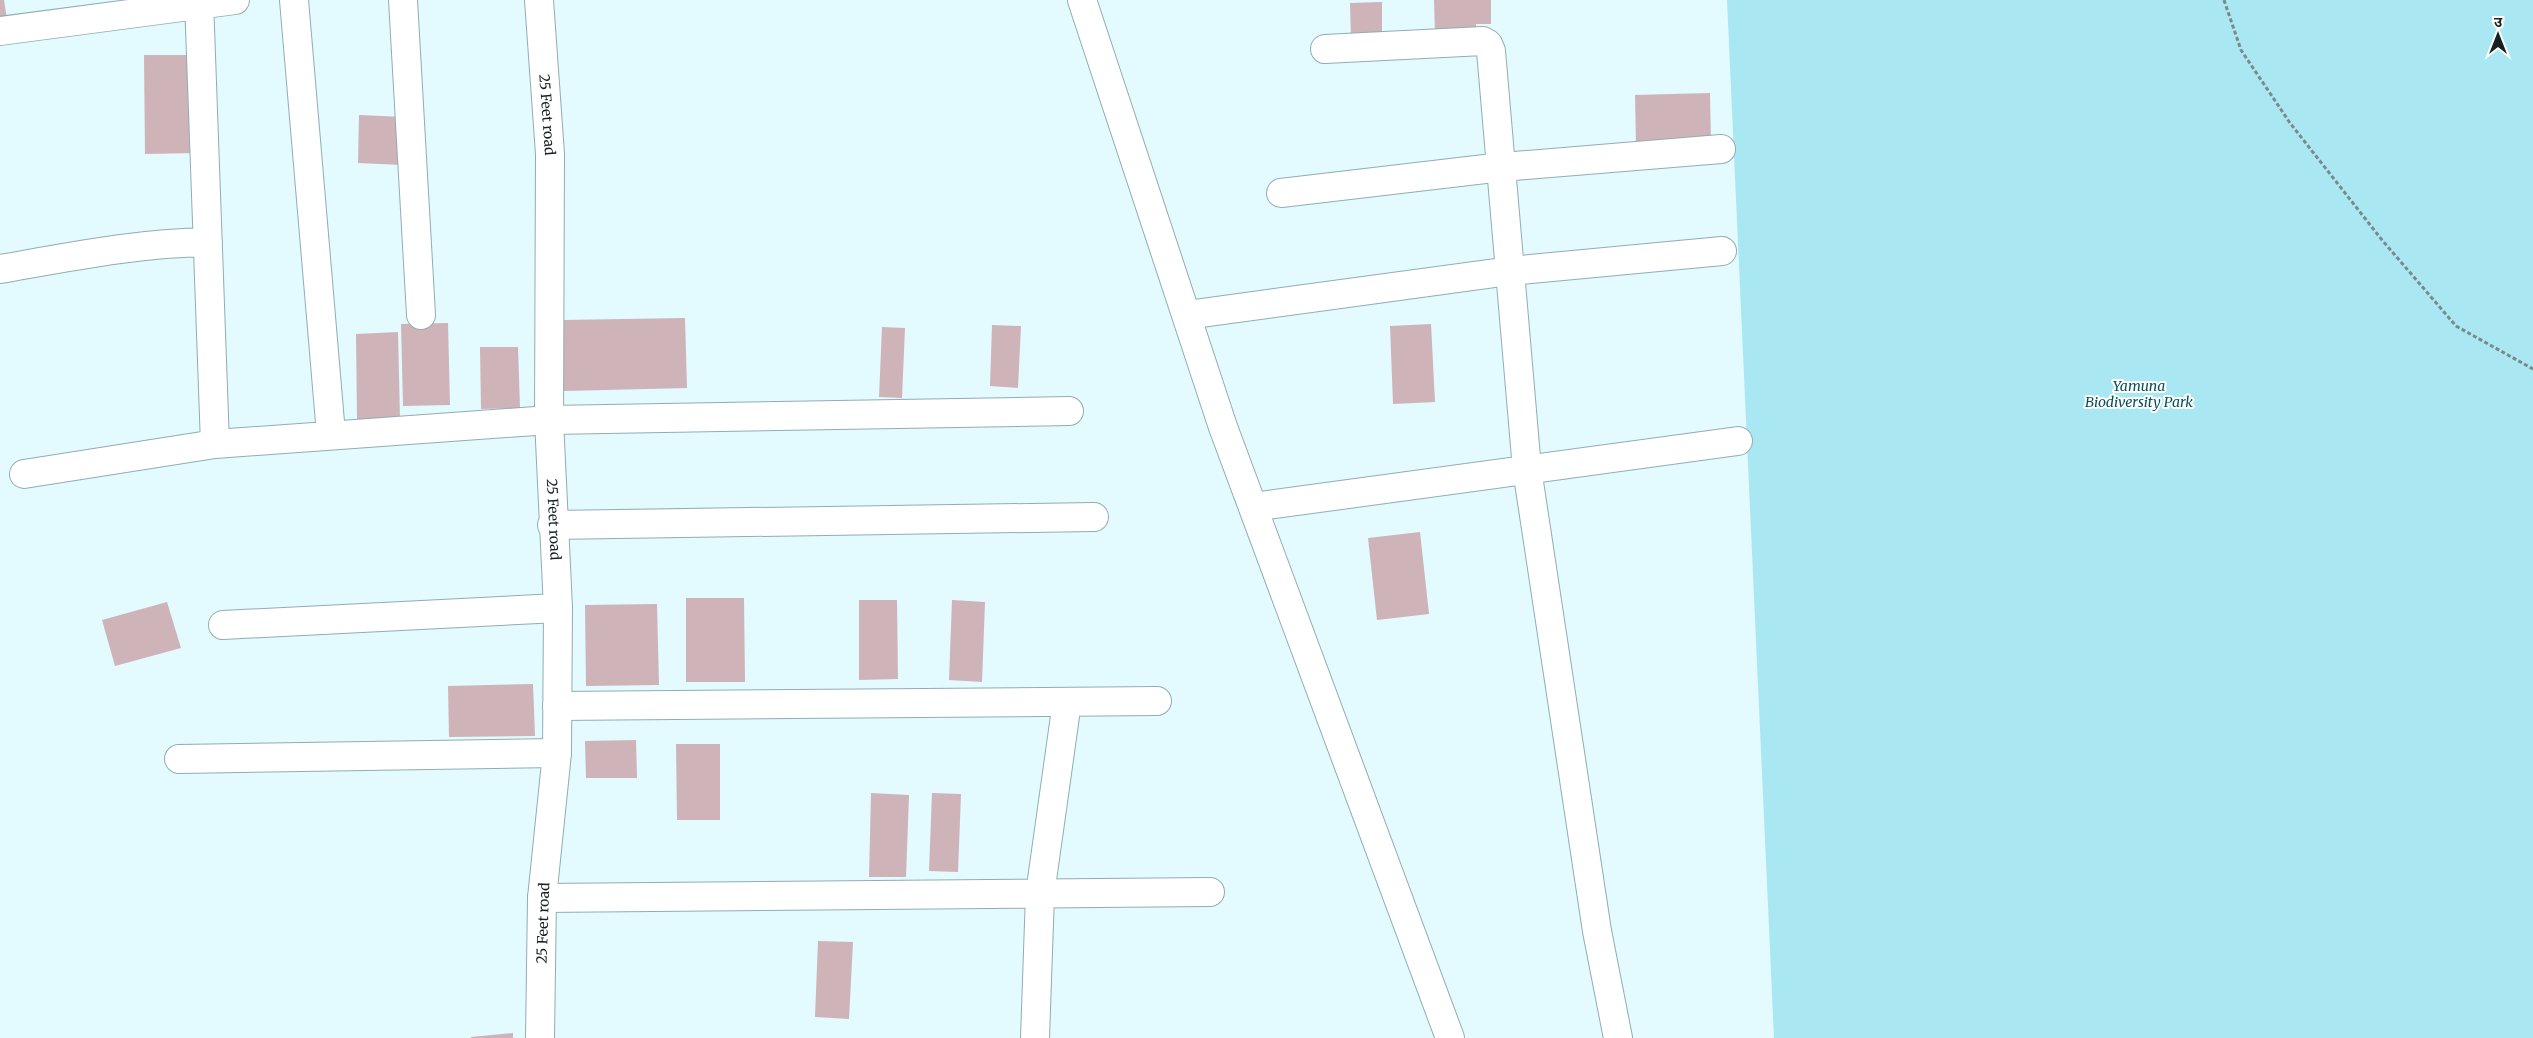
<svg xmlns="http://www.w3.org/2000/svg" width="2533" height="1038" font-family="Merriweather,'Noto Sans Devanagari',serif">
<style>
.green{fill:#a9e8f2}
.building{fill:#ceb3b8}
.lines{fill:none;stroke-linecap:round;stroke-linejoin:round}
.street-casing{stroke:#91adb1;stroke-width:30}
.secondary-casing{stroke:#91adb1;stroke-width:30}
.path{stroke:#798a8d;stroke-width:3;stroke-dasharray:4 2.5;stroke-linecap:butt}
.street{stroke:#fff;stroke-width:28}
.secondary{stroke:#fff;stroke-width:28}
.labels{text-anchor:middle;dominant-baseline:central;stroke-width:4;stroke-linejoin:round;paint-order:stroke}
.street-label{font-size:14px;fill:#162122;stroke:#fff}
.park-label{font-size:14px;font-style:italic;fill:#075059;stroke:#fff}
</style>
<rect width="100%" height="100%" fill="#e3fafe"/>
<path class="green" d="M1727,0H2533V1038H1774Z"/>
<path class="building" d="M0,0H4L7,19L0,21Z
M1434,0H1491V24H1476V35H1435Z
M1382,2V39L1351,40L1350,3Z
M144,55H195L196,153L145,154Z
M1710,93L1711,143L1636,145L1635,95Z
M359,115L405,117L402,165L358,163Z
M685,318L687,388L564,391L563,320Z
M448,323L450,405L403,406L401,324Z
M1431,324L1435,402L1393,404L1390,326Z
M992,325L1021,326L1018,388L990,386Z
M882,327L905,328L902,398L879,397Z
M398,332L400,419L357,420L356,334Z
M480,347H518L520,408L481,409Z
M1420,532L1429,614L1377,620L1368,538Z
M686,598H744L745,682H686Z
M859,600H897L898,679L859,680Z
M952,600L985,602L982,682L949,680Z
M167,602L181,648L115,666L102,620Z
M657,604L659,685L586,686L585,605Z
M533,684L535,736L449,737L448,686Z
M636,740L637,778H586L585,741Z
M676,744H720V820H677Z
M871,793L909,795L906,877H869Z
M932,793L961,794L958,872L929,871Z
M818,941L853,942L849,1019L815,1017Z
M513,1033V1038H471V1037Z"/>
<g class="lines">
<defs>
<path id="street" d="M199,0L215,444
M294,0L331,434
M403,0L421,315
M0,31L235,0
M1325,49L1483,41L1488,44L1491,51L1527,469L1597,931L1618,1038
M1281,193L1502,167L1721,149
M0,269C69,257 137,243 208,242
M1187,315L1510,271L1722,251
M24,474L215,444L549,420L1069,411
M1253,507L1738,441
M552,525L1094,517
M223,625L558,608
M557,706L1157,701
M179,759L557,753
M542,898L1210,892
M1035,1038L1040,894L1067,702"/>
<g id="secondary">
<path id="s1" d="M539,0L550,154L549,420L558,608L557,753L542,898L540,1038"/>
<path d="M1082,0L1223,427L1450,1038"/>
</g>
</defs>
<use href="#street" class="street-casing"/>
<use href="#secondary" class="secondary-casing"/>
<path class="path" d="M2224,0L2241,50L2290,123L2382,240L2456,326L2533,369"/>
<use href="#street" class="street"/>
<use href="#secondary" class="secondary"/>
</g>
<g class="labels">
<g class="street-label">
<text stroke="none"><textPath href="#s1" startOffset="115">25 Feet road</textPath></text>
<text stroke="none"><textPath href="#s1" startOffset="520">25 Feet road</textPath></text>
<text transform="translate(543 923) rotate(-88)">25 Feet road</text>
</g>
<g class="park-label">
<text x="2139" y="386">Yamuna<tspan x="2139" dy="16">Biodiversity Park</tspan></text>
</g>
</g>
<g transform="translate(2498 35)" stroke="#ffffff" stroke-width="4" paint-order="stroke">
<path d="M0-4L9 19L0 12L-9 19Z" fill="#162122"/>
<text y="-8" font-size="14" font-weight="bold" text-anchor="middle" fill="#162122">उ</text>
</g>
</svg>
